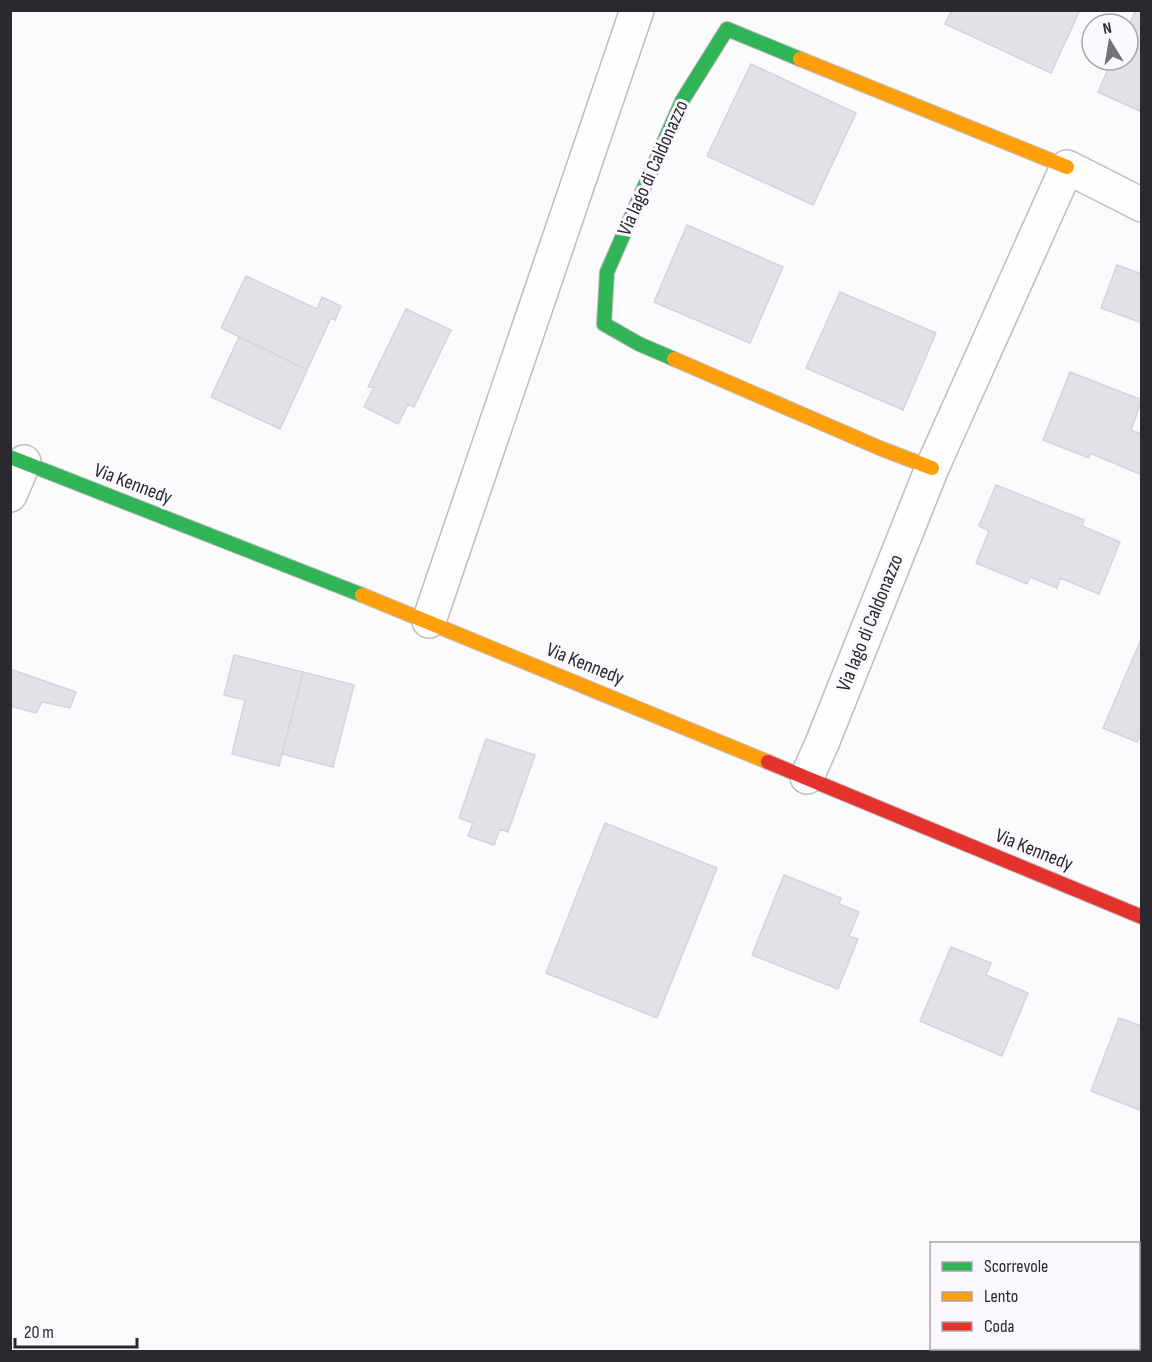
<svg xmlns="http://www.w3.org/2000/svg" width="1152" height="1362" font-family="'Sofia Sans Condensed',sans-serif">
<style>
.building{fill:#e3e1e7;stroke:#d5d4d8;stroke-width:1.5}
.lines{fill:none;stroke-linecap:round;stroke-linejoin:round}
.street-casing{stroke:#bebcc1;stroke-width:36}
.fast-casing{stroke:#bebcc1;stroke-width:16}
.slow-casing{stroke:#bebcc1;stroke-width:16}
.jam-casing{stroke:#bebcc1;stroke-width:16}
.street{stroke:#fefeff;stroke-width:33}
.fast{stroke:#30b455;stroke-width:14}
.slow{stroke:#ff9f0a;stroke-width:14}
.jam{stroke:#e5322d;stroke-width:14}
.labels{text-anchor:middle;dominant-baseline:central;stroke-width:6;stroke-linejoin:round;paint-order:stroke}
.street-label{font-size:20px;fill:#2c2830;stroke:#fbf9fd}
</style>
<rect width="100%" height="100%" fill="#fbfafc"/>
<path class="building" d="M952,10H1080L1051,73L945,24Z
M1136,10H1142V112L1098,92L1112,60H1128V27Z
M751,64L856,113L813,205L707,156Z
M687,225L783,267L750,343L654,302Z
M1117,265L1142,274V323L1101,308Z
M246,276L317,309L322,297L341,306L335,320L331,318L307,370L221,328Z
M840,292L936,333L903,410L806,368Z
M406,309L451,330L414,407L408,404L398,424L364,407L374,387H368Z
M239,337L307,370L280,429L211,397Z
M1070,372L1142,400L1131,430L1142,434V475L1090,453L1089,458L1043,440Z
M996,485L1084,520L1082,526L1120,542L1099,594L1060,578L1057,588L1030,577L1027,584L976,563L989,531L979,526Z
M1142,637V737L1140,736L1137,742L1103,728Z
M234,655L303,672L279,766L232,754L245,700L224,695Z
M10,669L76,692L70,708L42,702L36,713L10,706Z
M303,672L354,685L333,767L282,754Z
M486,739L535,755L508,832L500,829L494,845L468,836L473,823L459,818Z
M605,823L717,868L657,1018L546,973Z
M784,875L841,898L839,904L859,912L849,936L858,939L838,989L752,955Z
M951,947L991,963L986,975L1028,993L1002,1056L920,1021Z
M1119,1018L1142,1026V1111L1091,1091Z"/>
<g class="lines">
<defs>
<path id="street" d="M10,495L24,462
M429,621L637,10
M807,777L823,741L932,468L1067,167L1142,205"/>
<path id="fast" d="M674,359L639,344L604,324L607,272L682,101L727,29L800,59
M10,457L362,595"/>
<path id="slow" d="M800,59L1067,167
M674,359L882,449L932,468
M362,595L768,762"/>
<path id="jam" d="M768,762L1142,917"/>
</defs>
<use href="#street" class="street-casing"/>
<use href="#fast" class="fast-casing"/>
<use href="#slow" class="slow-casing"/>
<use href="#jam" class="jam-casing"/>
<use href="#street" class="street"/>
<use href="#fast" class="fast"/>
<use href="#slow" class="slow"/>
<use href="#jam" class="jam"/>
</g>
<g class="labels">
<g class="street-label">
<text transform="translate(653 168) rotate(-66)">Via lago di Caldonazzo</text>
<text transform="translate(133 484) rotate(21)">Via Kennedy</text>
<text transform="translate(870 623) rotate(-68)">Via lago di Caldonazzo</text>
<text transform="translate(585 664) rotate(22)">Via Kennedy</text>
<text transform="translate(1034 850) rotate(22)">Via Kennedy</text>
</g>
</g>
<rect width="1152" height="1362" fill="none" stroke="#2c2830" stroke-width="24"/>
<rect x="930" y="1242" width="210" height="108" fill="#fbf9fd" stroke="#a8a5ab" stroke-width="1.5"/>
<rect x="942" y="1262" width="30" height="9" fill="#30b455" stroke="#a8a5ab" stroke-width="1.5"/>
<text x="984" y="1272" font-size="18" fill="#2c2830">Scorrevole</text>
<rect x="942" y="1292" width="30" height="9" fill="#ff9f0a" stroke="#a8a5ab" stroke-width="1.5"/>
<text x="984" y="1302" font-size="18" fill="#2c2830">Lento</text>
<rect x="942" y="1322" width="30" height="9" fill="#e5322d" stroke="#a8a5ab" stroke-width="1.5"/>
<text x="984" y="1332" font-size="18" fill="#2c2830">Coda</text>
<g transform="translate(1110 42) rotate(349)"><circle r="28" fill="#fbf9fd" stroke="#a8a5ab" stroke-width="1.5"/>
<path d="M0-4.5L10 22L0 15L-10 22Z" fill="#747277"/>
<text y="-9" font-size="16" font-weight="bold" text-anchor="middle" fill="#2c2830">N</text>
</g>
<path d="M15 1338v9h122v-9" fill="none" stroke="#2c2830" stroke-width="3"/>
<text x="24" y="1338" font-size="18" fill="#2c2830" stroke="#fbf9fd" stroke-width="4.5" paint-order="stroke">20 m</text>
</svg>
